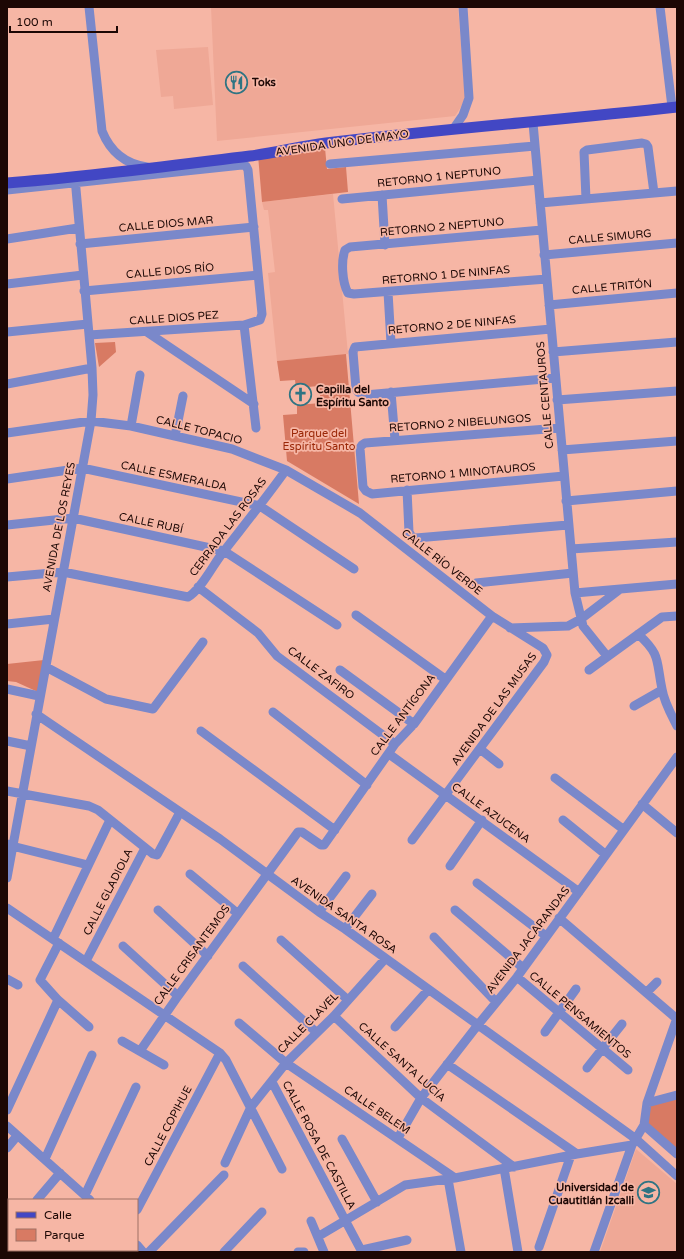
<svg xmlns="http://www.w3.org/2000/svg" width="684" height="1259" font-family="'Varela Round',sans-serif">
<style>
.built{fill:#efa896}
.green{fill:#d87a63}
.lines{fill:none;stroke-linecap:round;stroke-linejoin:round}
.minor{stroke:#7a88ca;stroke-width:9}
.major{stroke:#4247c4;stroke-width:11}
.labels{text-anchor:middle;dominant-baseline:central;stroke-width:3.5;stroke-linejoin:round;paint-order:stroke}
.poi-label{font-size:11px;font-weight:bold;fill:#1c0704;stroke:#f6b6a5;text-anchor:start}
.street-label{font-size:11px;fill:#1c0704;stroke:#f6b6a5}
.park-label{font-size:11px;fill:#9a2707;stroke:#f6b6a5}
</style>
<rect width="100%" height="100%" fill="#f6b6a5"/>
<path class="built" d="M211,7H458L465,97L461,107L455,116L217,141Z
M208,47L213,105L174,109L173,96L161,97L156,50Z
M333,194L348,354L277,361L268,273L275,272L268,210H264L262,202Z
M636,1149L677,1184V1252H600Z"/>
<path class="green" d="M325,148L327,169L346,167L348,192L262,202L258,155Z
M115,342L116,352L99,367L95,343Z
M346,354L359,504L287,461L283,415L297,414V405L321,403L319,386L296,388L295,380L280,381L277,361Z
M44,660L38,692L16,682L7,681V664Z
M677,1097V1149L647,1123L650,1103Z"/>
<g class="lines">
<path class="minor" d="M89,7L102,131C110,151 125,164 147,167
M660,7L672,107
M533,123L575,593L583,626L607,656
M454,128L463,115L469,98L463,7
M330,164L535,146
M7,190L242,165L246,166L248,170L262,314L260,320L244,325L89,335
M382,195L385,245
M342,199L538,180
M586,199L584,152L587,150L642,143L646,144L648,147L654,193
M540,203L677,191
M542,230L350,247L345,250C341,261 342,282 348,293L354,294L547,279
M7,239L78,228
M80,244L254,227
M544,255L677,243
M7,284L83,275
M84,291L258,275
M388,292L391,343
M549,305L677,293
M244,325L256,428
M551,329L355,347L353,352L356,389L358,392L365,395L555,378
M7,332L88,324
M147,332L254,404
M553,352L677,342
M7,384L92,368
M391,392L395,440
M557,400L677,391
M131,426L140,375
M560,428L365,443L362,445L360,448L363,487L366,491L372,494L564,476
M7,433L91,421L131,426L232,449L286,470L360,513L492,616L543,648L547,655L544,662L412,840
M175,436L183,396
M562,450L677,441
M7,479L82,468L260,506L354,569
M407,490L409,532L412,537L416,538L568,525
M566,501L677,491
M7,525L73,518L224,551L337,625
M571,549L677,542
M7,577L63,572L188,597C201,590 214,563 224,551C245,524 266,498 286,470
M476,583L573,573
M198,587L258,633L277,656L395,744
M575,593L677,584
M356,615L445,679
M7,624L54,619
M510,628L568,626L581,619L619,590
M638,634C661,655 656,660 662,689C664,702 671,714 677,726
M46,667L106,699L153,709L203,642
M340,670L414,724
M589,670L662,617L677,616
M7,689L39,696
M634,706L662,690
M273,712L367,785
M36,714L220,839L319,912L345,929L636,1139L677,1176
M201,731L335,830
M7,741L31,746
M480,749L499,764
M389,754L579,892
M555,778L623,829
M7,791L89,806L98,810L153,854L157,855L180,812
M642,804L677,833
M563,820L605,854
M7,844L12,846L88,865
M450,866L482,820
M190,874L237,913
M7,878L91,421L93,395L92,368L75,178
M477,883L546,936
M7,908L220,1053L226,1060L282,1169
M158,910L208,956
M455,910L523,968
M319,912L346,876
M559,918L677,1019
M345,929L372,894
M434,937L496,1002
M53,939L110,820
M281,940L348,1000
M59,943L40,980L58,1000L89,1027
M123,946L178,996
M86,961L145,848
M243,966L316,1032
M517,977L628,1070
M7,979L18,985
M647,992L657,982
M334,1016L421,1098L514,1167
M239,1023L286,1063L455,1178
M395,1027L428,990
M545,1032L576,989
M122,1041L164,1065
M140,1051L178,996L298,832H302L321,845H324L395,744L414,724L492,616
M447,1064L577,1154
M587,1068L622,1024
M272,1082L362,1252
M647,1103L677,1095
M7,1110L58,1000
M644,1125L677,1154
M7,1126L90,1200
M398,1138L421,1098L477,1026L517,977L677,757
M342,1139L377,1202
M7,1148L17,1136
M45,1159L92,1055
M225,1163L251,1107L286,1063L334,1016L385,959
M504,1168L518,1252
M448,1179L461,1252
M85,1195L136,1087
M37,1200L60,1173
M137,1210L220,1053
M311,1221L324,1252
M7,1236L9,1233
M319,1236L405,1185L455,1178L577,1154L632,1145
M137,1245L143,1252
M539,1247L571,1155
M362,1250L407,1240
M63,1252L65,1250
M149,1252L224,1175
M224,1252L262,1212
M298,1252H304
M594,1252L632,1145L644,1125L647,1103L677,1018"/>
<path class="major" d="M7,183C88,177 169,166 250,156C275,153 301,146 326,143C443,129 560,120 677,107"/>
</g>
<defs>
<symbol id="restaurant-ring" viewBox="-11 -11 22 22"><circle r="9.5" fill="#f6b6a5" stroke="#2f7483" stroke-width="1.5"/><path d="M-5-6h1v4h1v-4h1v4h1v-4h1v5L-1.5 .5V6h-2V.5L-5-1ZM5-6V6H3V1.5H1.5Q1.5-4 5-6Z" fill="#2f7483"/></symbol>
<symbol id="church-ring" viewBox="-11 -11 22 22"><circle r="9.5" fill="#f6b6a5" stroke="#2f7483" stroke-width="1.5"/><path d="M-1.2-6h2.4v3.5h3.3v2.4h-3.3V6h-2.4V-.1h-3.3v-2.4h3.3Z" fill="#2f7483"/></symbol>
<symbol id="university-ring" viewBox="-11 -11 22 22"><circle r="9.5" fill="#f6b6a5" stroke="#2f7483" stroke-width="1.5"/><path d="M0-5L7-2L0 1L-7-2ZM-4 1L0 2.5L4 1V4Q0 6-4 4Z" fill="#2f7483"/></symbol>
</defs>
<g fill-rule="evenodd">
<use href="#restaurant-ring" x="224" y="70" width="25" height="25"/>
<use href="#church-ring" x="288" y="382" width="25" height="25"/>
<use href="#university-ring" x="636" y="1180" width="25" height="25"/>
</g>
<g class="labels">
<g class="poi-label">
<text x="252" y="82">Toks</text>
<text x="316" y="389">Capilla del<tspan x="316" dy="13">Espíritu Santo</tspan></text>
<text x="634" y="1187" text-anchor="end">Universidad de<tspan x="634" dy="13">Cuautitlán Izcalli</tspan></text>
</g>
<g class="street-label">
<text transform="translate(342 143) rotate(-8)">AVENIDA UNO DE MAYO</text>
<text transform="translate(439 177) rotate(-6)">RETORNO 1 NEPTUNO</text>
<text transform="translate(166 224) rotate(-5)">CALLE DIOS MAR</text>
<text transform="translate(442 227) rotate(-5)">RETORNO 2 NEPTUNO</text>
<text transform="translate(610 237) rotate(-5)">CALLE SIMURG</text>
<text transform="translate(170 271) rotate(-5)">CALLE DIOS RÍO</text>
<text transform="translate(446 275) rotate(-5)">RETORNO 1 DE NINFAS</text>
<text transform="translate(612 287) rotate(-5)">CALLE TRITÓN</text>
<text transform="translate(174 318) rotate(-4)">CALLE DIOS PEZ</text>
<text transform="translate(452 325) rotate(-5)">RETORNO 2 DE NINFAS</text>
<text transform="translate(545 395) rotate(-95)">CALLE CENTAUROS</text>
<text transform="translate(460 423) rotate(-4)">RETORNO 2 NIBELUNGOS</text>
<text transform="translate(199 430) rotate(14)">CALLE TOPACIO</text>
<text transform="translate(463 473) rotate(-5)">RETORNO 1 MINOTAUROS</text>
<text transform="translate(174 476) rotate(12)">CALLE ESMERALDA</text>
<text transform="translate(151 523) rotate(12)">CALLE RUBÍ</text>
<text transform="translate(59 527) rotate(-79)">AVENIDA DE LOS REYES</text>
<text transform="translate(228 527) rotate(-53)">CERRADA LAS ROSAS</text>
<text transform="translate(442 562) rotate(38)">CALLE RÍO VERDE</text>
<text transform="translate(321 673) rotate(37)">CALLE ZAFIRO</text>
<text transform="translate(494 709) rotate(-54)">AVENIDA DE LAS MUSAS</text>
<text transform="translate(403 715) rotate(-53)">CALLE ANTÍGONA</text>
<text transform="translate(491 813) rotate(36)">CALLE AZUCENA</text>
<text transform="translate(108 892) rotate(-63)">CALLE GLADIOLA</text>
<text transform="translate(344 915) rotate(35)">AVENIDA SANTA ROSA</text>
<text transform="translate(528 940) rotate(-53)">AVENIDA JACARANDAS</text>
<text transform="translate(192 955) rotate(-54)">CALLE CRISANTEMOS</text>
<text transform="translate(580 1015) rotate(40)">CALLE PENSAMIENTOS</text>
<text transform="translate(308 1023) rotate(-45)">CALLE CLAVEL</text>
<text transform="translate(402 1062) rotate(42)">CALLE SANTA LUCÍA</text>
<text transform="translate(377 1110) rotate(34)">CALLE BELEM</text>
<text transform="translate(168 1126) rotate(-62)">CALLE COPIHUE</text>
<text transform="translate(319 1145) rotate(62)">CALLE ROSA DE CASTILLA</text>
</g>
<g class="park-label">
<text x="319" y="433">Parque del<tspan x="319" dy="13">Espíritu Santo</tspan></text>
</g>
</g>
<rect width="684" height="1259" fill="none" stroke="#1c0704" stroke-width="16"/>
<rect x="8" y="1199" width="130" height="52" fill="#f6b6a5" stroke="#9f7065"/>
<rect x="16" y="1212" width="20" height="6" fill="#4247c4" stroke="#9f7065"/>
<text x="44" y="1219" font-size="12" fill="#1c0704">Calle</text>
<rect x="16" y="1229" width="20" height="12" fill="#d87a63" stroke="#9f7065"/>
<text x="44" y="1239" font-size="12" fill="#1c0704">Parque</text>
<path d="M10 26v6h107v-6" fill="none" stroke="#1c0704" stroke-width="2"/>
<text x="16" y="26" font-size="12" fill="#1c0704" stroke="#f6b6a5" stroke-width="3" paint-order="stroke">100 m</text>
</svg>
